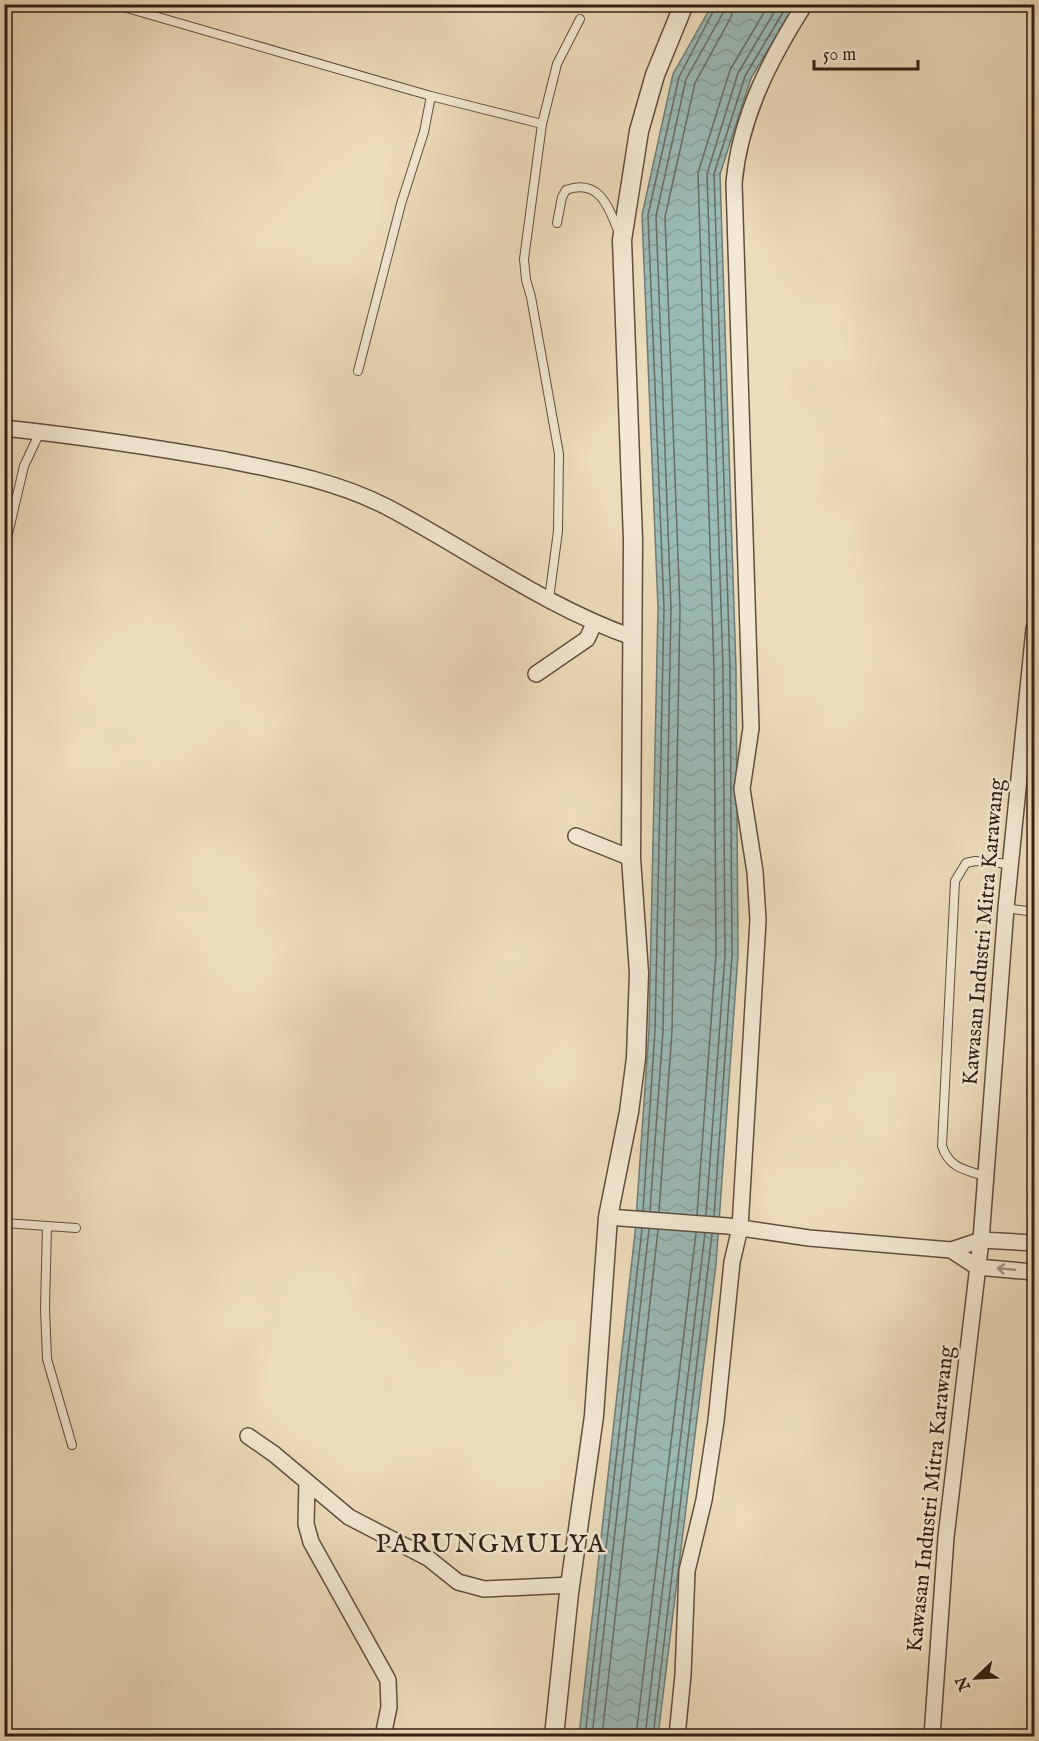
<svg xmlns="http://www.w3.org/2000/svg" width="1039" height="1741" font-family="'IM FELL English',serif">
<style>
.water{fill:url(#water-waves);stroke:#707c75;stroke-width:1.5}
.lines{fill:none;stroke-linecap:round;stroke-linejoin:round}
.shore{stroke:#666c64;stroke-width:1.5}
.building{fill:url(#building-back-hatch);stroke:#311f14;stroke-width:1.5}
.service-casing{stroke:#604e3e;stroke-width:10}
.minor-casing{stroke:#604e3e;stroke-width:18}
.tertiary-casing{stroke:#604e3e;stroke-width:21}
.service{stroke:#f3e8d3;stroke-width:8}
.minor{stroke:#f3e8d3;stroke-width:15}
.tertiary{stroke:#f3e8d3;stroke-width:18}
.oneway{stroke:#9c8e7d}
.labels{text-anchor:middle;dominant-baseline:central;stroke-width:5;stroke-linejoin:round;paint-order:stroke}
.street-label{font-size:22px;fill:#311f14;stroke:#f3e8d3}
.quarter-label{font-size:26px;letter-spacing:1.5px;fill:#311f14;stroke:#f3e8d3}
</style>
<defs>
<pattern id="water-waves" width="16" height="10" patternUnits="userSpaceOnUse" patternTransform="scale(1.5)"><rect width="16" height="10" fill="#9abab5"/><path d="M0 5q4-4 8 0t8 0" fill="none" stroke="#859f9b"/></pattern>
<pattern id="building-back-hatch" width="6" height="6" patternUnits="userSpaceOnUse" patternTransform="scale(1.5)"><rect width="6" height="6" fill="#d29875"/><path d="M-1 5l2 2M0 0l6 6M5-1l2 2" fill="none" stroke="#ab7b5f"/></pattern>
</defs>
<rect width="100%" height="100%" fill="#eddcbc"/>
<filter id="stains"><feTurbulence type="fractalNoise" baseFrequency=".00333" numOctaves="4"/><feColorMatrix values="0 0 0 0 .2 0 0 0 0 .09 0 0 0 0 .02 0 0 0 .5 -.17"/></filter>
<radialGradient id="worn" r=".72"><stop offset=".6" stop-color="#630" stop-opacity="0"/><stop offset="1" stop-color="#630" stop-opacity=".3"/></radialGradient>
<path class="water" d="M712,5H795L751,78L720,174L736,669L738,955L716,1264L658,1736H579L635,1233L649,1030L658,608L642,215L673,74Z"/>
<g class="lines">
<path class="shore" d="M643,1211L655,1031L664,608L648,215L679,77L717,4
M650,1211L663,1031L671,608L656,216L686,79L723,13L725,4
M659,1212L672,1031L680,609L665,217L695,83L731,17L734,4
M697,1215L716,954L714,669L698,173L730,70L769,4
M706,1215L725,955L723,669L707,174L738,73L779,4
M714,1216L732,955L730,669L714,174L745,76L788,4
M585,1736L642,1229
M592,1736L649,1229
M602,1736L658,1230
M636,1736L696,1233
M645,1736L705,1233
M653,1736L712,1234"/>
</g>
<path class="building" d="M1034,1012V1096L1027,1095Z"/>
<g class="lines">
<defs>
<path id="service" d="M113,4L431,96L542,124
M557,223L562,197L566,190C600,178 609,208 619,233
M358,371L401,204L424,132L431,96
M4,551L24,466L40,432
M549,599L558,531L559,454L531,297L526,280L524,259L542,124L557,64L580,19
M1006,908L1034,912
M985,1176C965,1170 949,1168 942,1146L955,881L966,863L975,861L1011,864
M4,1223L76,1228
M47,1226L45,1308L47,1359L72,1445"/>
<path id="minor" d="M4,428C78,436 152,447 226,460C281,471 336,481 387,507C469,550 544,606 632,637
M536,674L587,639L594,624
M576,836L631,858
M608,1217L728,1226L809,1238L951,1250L981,1240L1034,1243
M951,1250L977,1267L1034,1272
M248,1436L274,1454L349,1517L428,1558L458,1582L484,1589L571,1585
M307,1482L306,1524L311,1542L388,1680L389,1707L383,1736
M677,1736L683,1675L687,1571L704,1500L716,1421L732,1262L740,1228L758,920L755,872L742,789L751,728L734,183C740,117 770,59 805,4
M932,1736L946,1537L981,1240L1006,908L1034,629"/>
<path id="tertiary" d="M554,1736L569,1593L594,1416L608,1217L629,1112L636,1058L639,973L631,858L633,540L622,240L639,131L655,75L684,4"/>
</defs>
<use href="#service" class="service-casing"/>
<use href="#minor" class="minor-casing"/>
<use href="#tertiary" class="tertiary-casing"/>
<use href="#service" class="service"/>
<use href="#minor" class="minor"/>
<use href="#tertiary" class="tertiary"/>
</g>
<defs><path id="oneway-shaft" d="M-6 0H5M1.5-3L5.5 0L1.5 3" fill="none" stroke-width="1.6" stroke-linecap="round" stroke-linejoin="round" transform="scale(1.5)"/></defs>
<use class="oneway" href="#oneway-shaft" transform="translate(1006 1269) rotate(-175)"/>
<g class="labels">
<g class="street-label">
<text transform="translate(984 932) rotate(-85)">Kawasan Industri Mitra Karawang</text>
<text transform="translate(931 1499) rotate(-84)">Kawasan Industri Mitra Karawang</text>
</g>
<g class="quarter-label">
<text x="491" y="1544">PARUNGMULYA</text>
</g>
</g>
<rect width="1039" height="1741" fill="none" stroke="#eddcbc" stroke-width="24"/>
<rect x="6" y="6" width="1027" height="1729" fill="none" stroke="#311f14" stroke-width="3"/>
<rect x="12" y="12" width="1015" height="1717" fill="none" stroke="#311f14" stroke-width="1.5"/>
<g transform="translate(976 1678) rotate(247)" stroke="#f3e8d3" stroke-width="4.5" paint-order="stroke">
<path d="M0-4.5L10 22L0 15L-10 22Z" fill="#311f14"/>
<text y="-9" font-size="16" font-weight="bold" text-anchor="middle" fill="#311f14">N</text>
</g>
<path d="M814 60v9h104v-9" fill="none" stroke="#311f14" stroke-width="3"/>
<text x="823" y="60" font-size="18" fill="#311f14" stroke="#f3e8d3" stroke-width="4.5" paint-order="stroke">50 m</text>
<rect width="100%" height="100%" filter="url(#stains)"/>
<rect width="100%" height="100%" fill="url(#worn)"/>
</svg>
